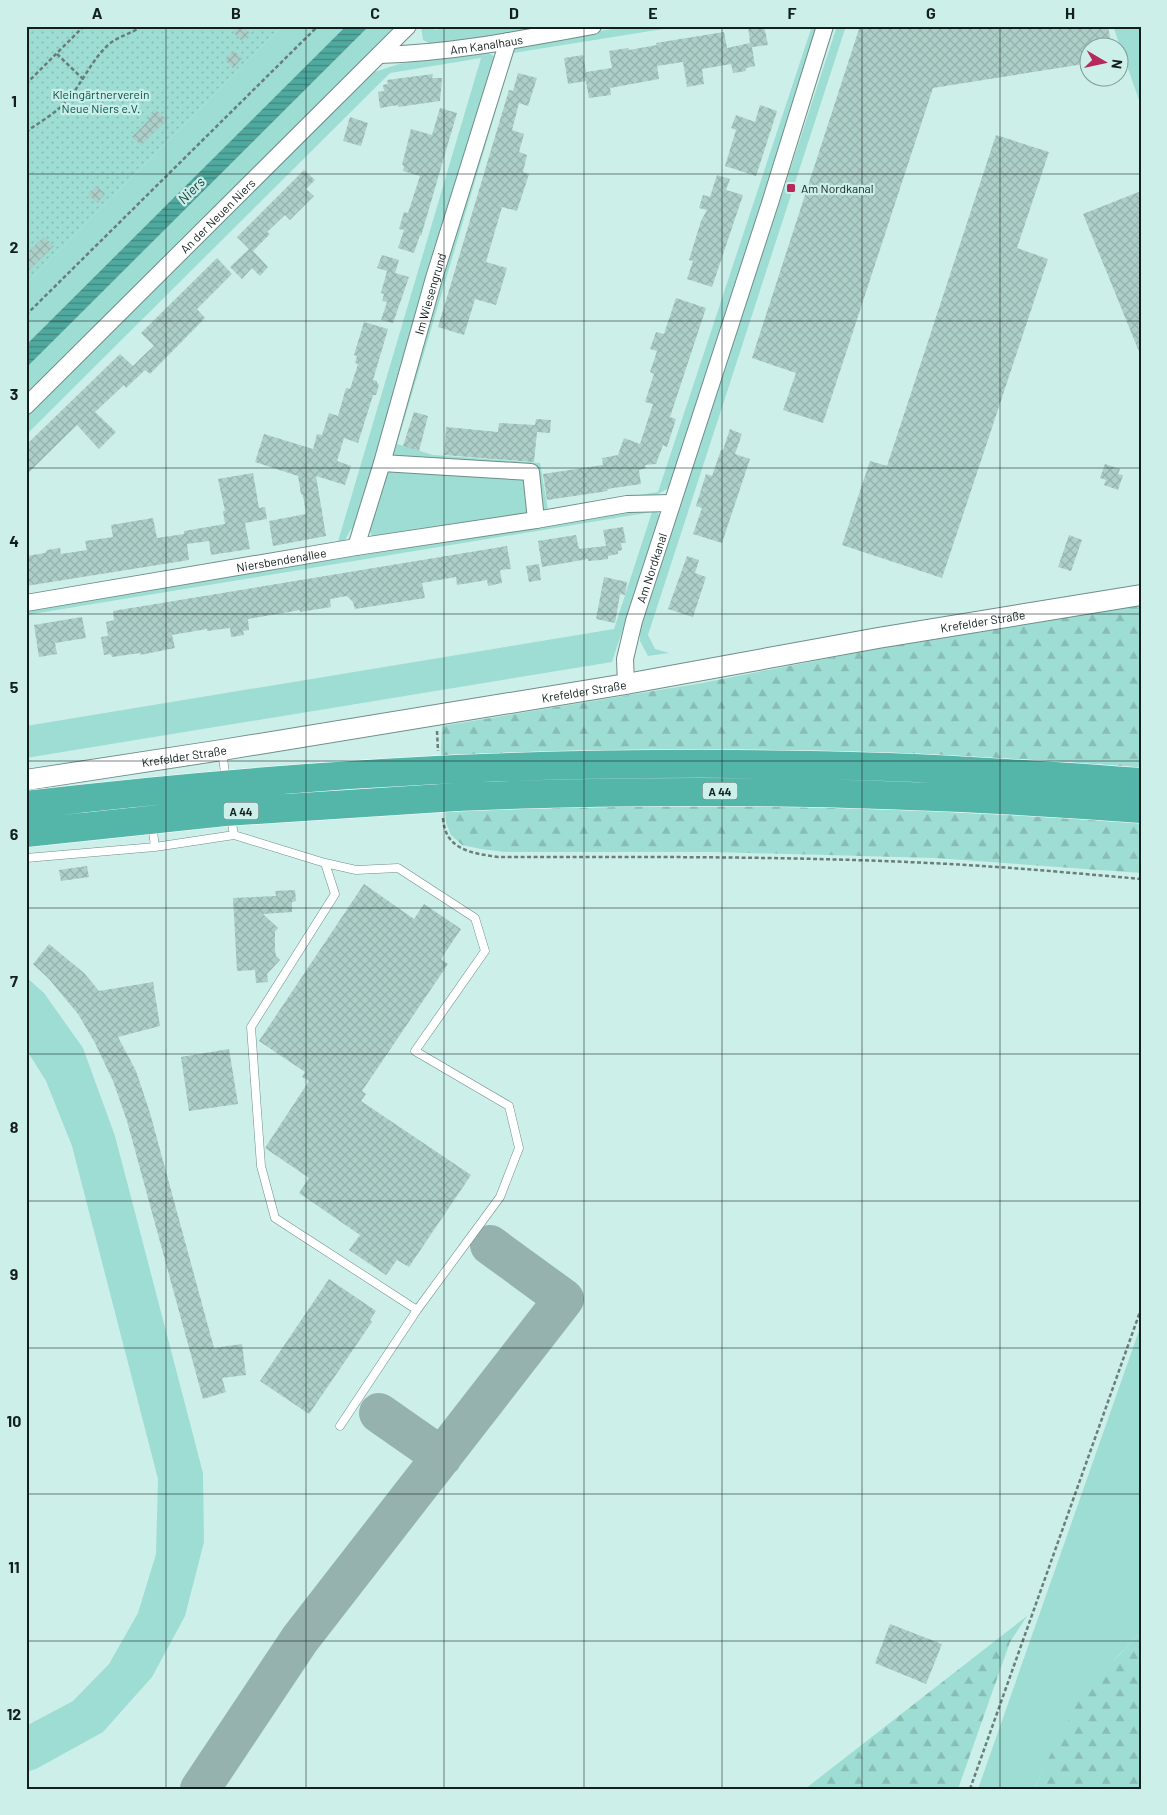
<svg xmlns="http://www.w3.org/2000/svg" width="1167" height="1815" font-family="Barlow,sans-serif">
<style>
.grass{fill:#9eddd3}
.forest{fill:url(#forest-firs)}
.garden{fill:url(#garden-dots)}
.water{fill:url(#water-rules)}
.lines{fill:none;stroke-linecap:round;stroke-linejoin:round}
.taxiway{stroke:#96b2ae;stroke-width:40}
.building{fill:url(#building-cross-hatch)}
.service-casing{stroke:#6e8e89;stroke-width:9}
.minor-casing{stroke:#6e8e89;stroke-width:18}
.tertiary-casing{stroke:#6e8e89;stroke-width:22}
.motorway-casing{stroke:#fff;stroke-width:29}
.path{stroke:#687e7a;stroke-width:2.5;stroke-dasharray:4 2.5;stroke-linecap:butt}
.service{stroke:#fff;stroke-width:8}
.minor{stroke:#fff;stroke-width:16}
.tertiary{stroke:#fff;stroke-width:20}
.motorway{stroke:#54b5a9;stroke-width:28}
.motorway-bridge-casing{stroke:#fff;stroke-width:29;stroke-linecap:butt}
.motorway-bridge{stroke:#54b5a9;stroke-width:28}
.grid{fill:none;stroke:#121f1d;stroke-width:1;stroke-opacity:0.55}
.poi-dot{fill:#b7295c;stroke:#cdefe9;stroke-width:2}
.labels{text-anchor:middle;dominant-baseline:central;stroke-width:4.5;stroke-linejoin:round;paint-order:stroke}
.shield{fill:#cdefe9;stroke:#4a5d5a;stroke-width:1}
.shield-label{font-size:11px;font-weight:bold;fill:#121f1d}
.street-label{font-size:12px;fill:#121f1d;stroke:#cdefe9}
.park-label{font-size:12px;fill:#00534b;stroke:#cdefe9}
.poi-label{font-size:12px;fill:#121f1d;stroke:#cdefe9;text-anchor:start}
.water-label{font-size:14px;font-style:italic;fill:#19433e;stroke:#cdefe9}
.neatline{fill:none;stroke:#121f1d;stroke-width:2}
.grid-label{font-size:16px;text-anchor:middle;font-weight:bold;fill:#121f1d}
</style>
<defs>
<pattern id="forest-firs" width="22" height="20" patternUnits="userSpaceOnUse" patternTransform="scale(1.25)"><rect width="22" height="20" fill="#9eddd3"/><path d="M5 1l3.5 6h-7zM16 11l3.5 6h-7z" fill="#87bdb5"/></pattern>
<pattern id="garden-dots" width="8" height="8" patternUnits="userSpaceOnUse" patternTransform="scale(1.25)"><rect width="8" height="8" fill="#9eddd3"/><path d="M2 2h.1M6 6h.1" fill="none" stroke="#87bdb5" stroke-width="1.8" stroke-linecap="round"/></pattern>
<pattern id="water-rules" width="6" height="5" patternUnits="userSpaceOnUse" patternTransform="scale(1.25)"><rect width="6" height="5" fill="#4fa99e"/><path d="M0 2.5h6" fill="none" stroke="#408980"/></pattern>
<pattern id="building-cross-hatch" width="8" height="8" patternUnits="userSpaceOnUse" patternTransform="scale(1.25)"><rect width="8" height="8" fill="#adcfc9"/><path d="M0 0l8 8M0 8l8-8" fill="none" stroke="#94b1ac"/></pattern>
</defs>
<rect width="100%" height="100%" fill="#cdefe9"/>
<path class="grass" d="M282,26H346L26,345V284Z
M369,26H402L26,399V368Z
M421,26H437L434,30L455,26H563L436,46L423,40Z
M631,26H682L513,53L397,444L433,455L540,463L548,510L658,492L812,26H820L669,488L658,494L543,513L536,469L393,457L390,453L509,54L517,44Z
M837,26H846L648,635L655,649L669,653L648,656L640,641V628Z
M1113,26H1141V103L1139,100Z
M483,50L494,56V63L356,531L351,529L343,544L337,545L481,58L390,73L26,435V414L365,75L399,64Z
M389,471L523,478L527,481L529,515L373,539L368,526L383,476Z
M649,507L654,508L660,516L612,662L26,758V726L614,629L652,512L26,615V611Z
M26,977L44,993L83,1048L115,1136L203,1473L204,1542L185,1616L152,1677L103,1732L36,1769L26,1772V1726L73,1701L109,1664L138,1613L156,1554L158,1479L72,1146L46,1081L26,1049Z
M1141,1325V1632L1115,1659L1041,1773L1035,1789H978Z"/>
<path class="forest" d="M1141,602V873L935,858L713,852H505L481,849L462,845L451,835L446,823L441,750L442,726L702,683L891,646Z
M1027,1616L1010,1642L958,1789H805Z
M1141,1632V1789H1035L1041,1773L1082,1694Z"/>
<path class="garden" d="M26,26H282L26,284Z"/>
<path class="water" d="M346,26H369L26,368V345Z"/>
<g class="lines">
<path class="taxiway" d="M379,1413L442,1457
M200,1789L300,1639L564,1299L490,1245"/>
</g>
<path class="building" d="M239,26H243L250,33L242,41L233,32Z
M748,26H764L768,45L752,47L755,66L746,68V71L733,73L731,64L702,69L704,84L687,87L683,62L657,66L659,79L610,88L611,95L589,98L586,81L568,84L564,58L583,55L586,72L612,68L609,51L628,48L629,50L657,45L656,43L724,32L727,48L750,43Z
M860,26H1108L1112,48H1090V63L933,88L823,423L783,410L796,373L752,358Z
M233,50L242,58L233,68L225,60Z
M518,73L537,78L528,106L519,103L512,130L524,134L519,152L527,155L523,172L529,174L517,211L502,207L486,262L507,268L496,305L475,299L464,335L438,327L509,90L513,91Z
M433,74L432,78H442L440,101L398,107V105L380,108L378,92L384,91L383,85L388,84L387,80Z
M760,105L777,111L756,176L725,166L736,130L731,128L736,115L755,122Z
M440,108L457,113L421,236L420,235L414,253L398,248L404,230L399,229L404,212L408,213L420,176L403,171L404,166L402,165L411,129L432,135Z
M156,110L167,120L141,145L132,137L149,120L148,118Z
M350,117L368,123L361,146L343,141Z
M996,135L1049,152L1017,248L1048,259L942,578L842,545L870,461L887,466Z
M304,170L315,180L306,189L314,196L290,220L285,215L267,232L270,234L253,251L268,267L260,276L252,268L242,279L230,267L249,249L237,237Z
M717,175L730,179L726,190L743,195L712,287L687,279L693,261L689,260L701,221L707,210L699,208L703,195L710,197Z
M96,186L105,194L97,203L88,194Z
M1141,191V354H1140L1083,214Z
M44,237L54,246L26,273V254Z
M382,255L399,260L395,273L409,277L393,323L381,320L387,302L382,301L384,294L381,293L387,271L377,268Z
M217,258L232,274L197,309L205,318L150,374L145,370L126,388L124,385L95,412L116,432L99,449L77,425L26,475V445L120,354L133,366L145,354L154,346L141,333Z
M676,298L706,308L670,417L676,419L667,447L663,445L656,464L645,465L646,468L639,470L641,484L607,489L608,491L547,500L543,474L603,465L602,458L618,455L624,438L640,444L653,404L645,402L654,374L650,372L657,351L650,349L656,332L664,334Z
M364,322L388,329L373,380L377,381V383L379,385L376,395H373L358,443L344,438L337,461L351,466L345,485L316,476L326,536L273,546L269,521L306,514L303,495L301,494L298,476L255,462L264,434L313,449L317,434L322,435L329,413L338,416L346,388L350,389L358,364L355,363L357,356L354,355Z
M414,412L428,416L419,451L403,446Z
M536,419L551,420L550,433L537,432L534,462L444,455L446,427L498,432L499,423L535,425Z
M730,429L742,434L735,454L750,459L722,543L693,534L702,508L696,506L706,474L712,476L721,450H723Z
M1105,464L1120,469L1118,474L1123,475L1118,490L1104,485L1106,480L1100,478Z
M253,473L259,508L265,507L267,519L245,523L250,549L211,555L209,541L187,544L189,560L26,586V556L45,553L47,550L60,548L61,554L87,550L85,541L113,537L111,525L153,518L157,538L184,534V531L225,524L223,511H225L218,479Z
M623,527L626,543H621L622,550L618,551V554L608,556V559L601,560L588,561V559L542,567L538,541L576,535L579,549L606,546L603,530Z
M1069,535L1082,540L1071,571L1058,567Z
M507,546L511,569L500,570L502,583L488,586L487,580L457,585L456,577L422,583L425,598L355,609L353,602L347,596L330,599L331,607L300,612V610L248,619L249,630L243,631L244,635L231,637L230,628L207,631V629L172,635L175,648L140,655V653L112,657L111,654L104,655L101,637L108,636L106,622L114,620L113,611Z
M687,556L699,560L695,573L706,577L693,617L668,609Z
M539,564L541,580L529,582L526,566Z
M604,577L627,582L625,595L620,594L615,623L596,619Z
M82,617L86,638L55,643L57,654L39,657L34,625Z
M87,866L89,877L61,881L59,870Z
M364,884L414,919L424,904L461,929L441,959L448,964L362,1091L366,1094L361,1101L471,1175L409,1267L397,1260L386,1275L349,1250L360,1235L299,1193L309,1178L265,1148L309,1081L302,1077L305,1072L259,1041Z
M295,890L296,901L292,902V912L263,914L278,928L275,932V950L276,956L280,960L267,974L268,982L256,983L255,970L237,971L233,898L276,896L275,891Z
M49,944L84,973L99,991L153,982L160,1026L118,1037L136,1071L150,1113L214,1348L242,1344L246,1375L222,1378L226,1392L203,1399L127,1121L113,1081L95,1043L78,1014L49,979L33,964Z
M229,1049L238,1104L189,1111L181,1057Z
M329,1279L376,1311L370,1320L372,1322L309,1414L260,1381Z
M890,1624L942,1644L926,1684L875,1663Z"/>
<g class="lines">
<defs>
<path id="service" d="M222,750L226,781
M231,817L234,835L325,863L356,870L398,868L475,918L485,951L415,1051L509,1106L519,1148L500,1197L417,1310L340,1426
M152,824L155,847
M26,858L155,847L234,835
M325,863L335,894L251,1027L261,1166L275,1218L417,1310"/>
<g id="minor">
<path id="s1" d="M379,55C451,53 522,39 593,26"/>
<path id="s2" d="M26,406L408,26"/>
<path d="M382,463L531,472L536,520"/>
<path id="s3" d="M356,547L382,463L434,278L508,41"/>
<path id="s4" d="M26,603L356,547L536,520L627,504L672,503"/>
<path id="s5" d="M626,684L625,659L634,621L770,203L825,26"/>
</g>
<g id="tertiary">
<path id="s6" d="M26,780L222,750L626,684L878,638L1141,595"/>
</g>
<path id="motorway" d="M455,769C599,763 744,762 888,767C973,770 1057,776 1141,782
M457,797C685,787 913,792 1141,809"/>
</defs>
<use href="#service" class="service-casing"/>
<use href="#minor" class="minor-casing"/>
<use href="#tertiary" class="tertiary-casing"/>
<use href="#motorway" class="motorway-casing"/>
<path class="path" d="M57,54L83,79
M26,84L84,26
M26,132C38,123 53,115 64,104C81,86 90,62 108,45C118,36 131,34 142,26
M26,315L318,26
M437,731L438,751
M443,818C445,850 471,853 498,857C634,857 770,856 907,862C985,865 1063,872 1141,879
M970,1789L1141,1309"/>
<use href="#service" class="service"/>
<use href="#minor" class="minor"/>
<use href="#tertiary" class="tertiary"/>
<use href="#motorway" class="motorway"/>
<defs>
<path id="motorway-bridge" d="M26,805C169,788 311,776 455,769
M26,833L225,812L457,797"/>
</defs>
<use href="#motorway-bridge" class="motorway-bridge-casing"/>
<use href="#motorway-bridge" class="motorway-bridge"/>
</g>
<path class="grid" d="M166,26V1789M306,26V1789M444,26V1789M584,26V1789M722,26V1789M862,26V1789M1000,26V1789M26,174H1141M26,321H1141M26,468H1141M26,614H1141M26,761H1141M26,908H1141M26,1054H1141M26,1201H1141M26,1348H1141M26,1494H1141M26,1641H1141"/>
<rect class="poi-dot" x="786" y="183" width="10" height="10" rx="2.5"/>
<g class="labels">
<g class="shield">
<rect x="702.5" y="782.5" width="35" height="17" rx="4"/>
<rect x="223.5" y="802.5" width="35" height="17" rx="4"/>
</g>
<g class="shield-label">
<text x="720" y="791">A 44</text>
<text x="241" y="811">A 44</text>
</g>
<g class="street-label">
<text stroke="none"><textPath href="#s1" startOffset="108">Am Kanalhaus</textPath></text>
<text stroke="none"><textPath href="#s2" startOffset="270">An der Neuen Niers</textPath></text>
<text stroke="none"><textPath href="#s3" startOffset="264">Im Wiesengrund</textPath></text>
<text stroke="none"><textPath href="#s4" startOffset="259">Niersbendenallee</textPath></text>
<text stroke="none"><textPath href="#s5" startOffset="120">Am Nordkanal</textPath></text>
<text stroke="none"><textPath href="#s6" startOffset="970">Krefelder Straße</textPath></text>
<text stroke="none"><textPath href="#s6" startOffset="565">Krefelder Straße</textPath></text>
<text stroke="none"><textPath href="#s6" startOffset="160">Krefelder Straße</textPath></text>
</g>
<g class="park-label">
<text x="101" y="94">Kleingärtnerverein<tspan x="101" dy="14">Neue Niers e.V.</tspan></text>
</g>
<g class="poi-label">
<text x="801" y="188">Am Nordkanal</text>
</g>
<g class="water-label">
<text transform="translate(191 190) rotate(-45)">Niers</text>
</g>
</g>
<rect width="1167" height="1815" fill="none" stroke="#cdefe9" stroke-width="55"/>
<g transform="translate(1104 62) rotate(99)"><circle r="24" fill="#cdefe9" stroke="#829c97"/>
<path d="M0-4L9 19L0 12L-9 19Z" fill="#b7295c"/>
<text y="-8" font-size="14" font-weight="bold" text-anchor="middle" fill="#121f1d">N</text>
</g>
<rect x="28" y="28" width="1112" height="1760" class="neatline"/>
<g class="grid-label">
<text x="97" y="19">A</text>
<text x="236" y="19">B</text>
<text x="375" y="19">C</text>
<text x="514" y="19">D</text>
<text x="653" y="19">E</text>
<text x="792" y="19">F</text>
<text x="931" y="19">G</text>
<text x="1070" y="19">H</text>
<text x="14" y="107">1</text>
<text x="14" y="253">2</text>
<text x="14" y="400">3</text>
<text x="14" y="547">4</text>
<text x="14" y="693">5</text>
<text x="14" y="840">6</text>
<text x="14" y="987">7</text>
<text x="14" y="1133">8</text>
<text x="14" y="1280">9</text>
<text x="14" y="1427">10</text>
<text x="14" y="1573">11</text>
<text x="14" y="1720">12</text>
</g>
</svg>
